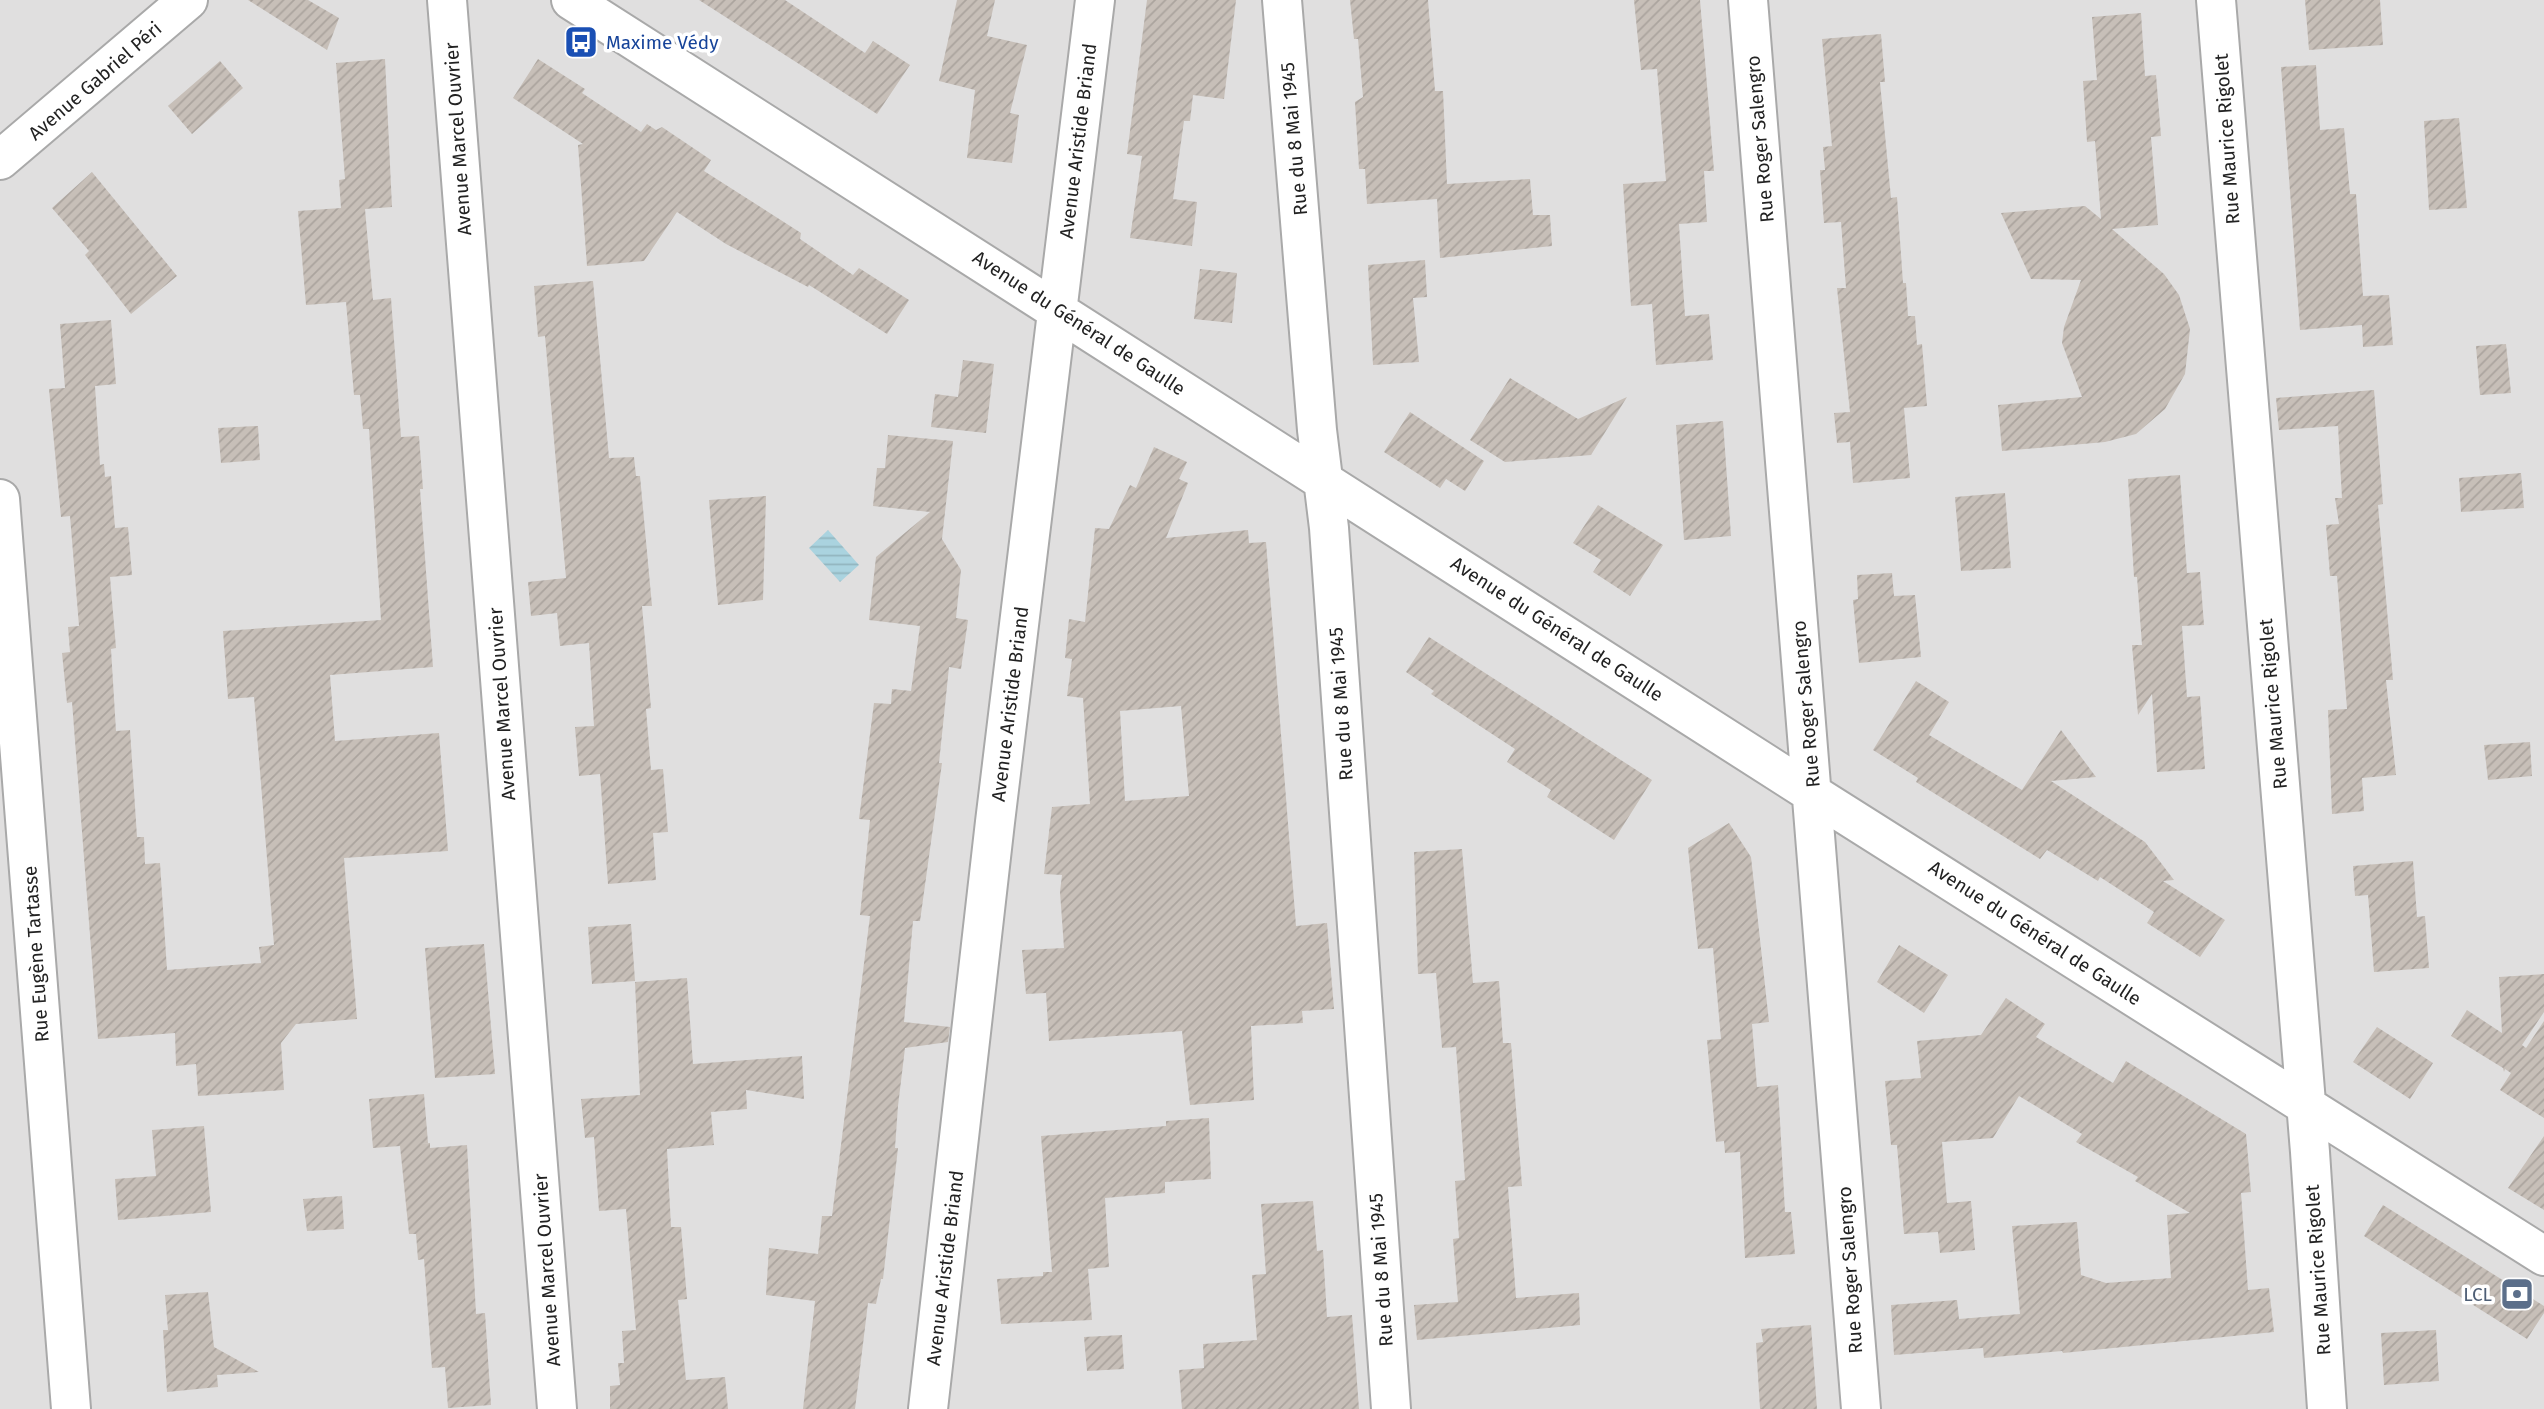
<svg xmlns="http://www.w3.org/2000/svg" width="2544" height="1409" font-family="'Fira Sans',sans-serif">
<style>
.residential{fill:#e0dfdf}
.water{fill:url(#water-rules)}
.building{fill:url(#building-hatch);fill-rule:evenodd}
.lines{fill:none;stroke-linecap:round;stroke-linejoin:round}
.minor-casing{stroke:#a9a9a9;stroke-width:42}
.minor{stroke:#fff;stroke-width:38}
.labels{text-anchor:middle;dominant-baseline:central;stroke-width:7;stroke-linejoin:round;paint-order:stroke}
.transit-label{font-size:19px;fill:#164399;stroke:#fff;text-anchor:start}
.street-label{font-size:19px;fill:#222;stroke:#fff}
.service-label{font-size:19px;fill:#4e5e75;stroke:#fff;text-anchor:end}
</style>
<defs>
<pattern id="water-rules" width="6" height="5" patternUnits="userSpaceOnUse" patternTransform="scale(1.75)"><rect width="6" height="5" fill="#aad3df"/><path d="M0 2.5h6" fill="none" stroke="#92b5bf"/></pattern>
<pattern id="building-hatch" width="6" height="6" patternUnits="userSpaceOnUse" patternTransform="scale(1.75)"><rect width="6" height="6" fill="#c7bfb8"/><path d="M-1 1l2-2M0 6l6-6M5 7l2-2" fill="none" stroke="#aba49e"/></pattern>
</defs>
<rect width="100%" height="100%" fill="#f2efe9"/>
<path class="residential" d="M0,0H2544V1409H0Z"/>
<path class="water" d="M828,530L859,565L840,582L809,548Z"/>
<path class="building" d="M248,0H308L339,18L327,50Z
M699,0H785L865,53L873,41L910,65L877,114Z
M957,0H995L987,36L1027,45L1010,113L1019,115L1012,163L967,158L975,90L939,81Z
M1147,0H1236L1224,99L1193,95L1190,121H1184L1173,199L1197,202L1192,246L1130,238L1142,156L1127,154Z
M1350,0H1428L1435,91H1443L1447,184L1530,179L1533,215H1550L1552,246L1440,258L1437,199L1367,204L1365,169H1359L1355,102L1363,97L1358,39H1354Z
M1634,0H1700L1714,171H1704L1707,222L1679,224L1685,316L1709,314L1713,360L1656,365L1652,304L1631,306L1623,184L1666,181L1657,69L1641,70Z
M2305,0H2380L2383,45L2309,50Z
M2141,13L2145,76L2156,75L2161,136L2151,137L2158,225L2112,229L2164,274L2179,295L2190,329L2185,374L2165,409L2136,434L2105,442L2002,451L1998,405L2082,397L2062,343L2064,327L2081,280L2031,279L2001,213L2085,206L2101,219L2095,141L2087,142L2083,81L2097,80L2092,17Z
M1881,34L1885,82H1880L1891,198L1897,197L1903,283H1906L1908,316H1915L1917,345L1922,344L1927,406L1904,408L1910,478L1853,483L1850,442L1837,443L1834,413L1850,412L1837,288H1846L1841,222L1824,223L1820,170H1825L1823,147L1832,146L1822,39Z
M385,59L392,207L365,209L373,300L391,298L401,437L419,436L423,489H420L433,667L330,675L335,741L439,733L448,851L344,858L357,1019L296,1024L281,1043L284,1090L198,1096L196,1064L176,1066L175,1033L98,1039L72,702L67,703L62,653L70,652L68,627L79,626L70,516L61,517L49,389L65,388L60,324L111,320L116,384L95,386L100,465L104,464L105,477L111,476L115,528L128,527L132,575L110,577L116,648L111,649L116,731L130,730L137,837H144L145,864L160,863L167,970L261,963L259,947L274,945L254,697L228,699L223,631L381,620L369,429H363L360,395H354L346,302L306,305L298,211L341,208L339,180L345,179L336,63Z
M538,59L585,89L582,93L641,132L647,124L656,130L662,127L711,160L704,171L801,233L800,239L853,275L859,268L909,300L887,334L809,285L808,287L726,244L677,212L644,261L587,266L578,145L583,144L513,98Z
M220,61L243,88L192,134L168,106Z
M2316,65L2320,130L2344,128L2350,194H2356L2363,296L2389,295L2393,345L2363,347L2362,325L2300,330L2281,67Z
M2459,118L2467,208L2429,210L2424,121Z
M92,172L177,276L131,314L85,255L89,251L52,208Z
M1425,260L1427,297L1413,298L1419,362L1373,365L1368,265Z
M1200,269L1237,273L1232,323L1194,319Z
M593,281L609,458L634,457L636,476H640L652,606H642L651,708L646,709L651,770L663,769L668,832L653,833L656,880L608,884L600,774L579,776L575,727L594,726L589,643L560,646L557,613L531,616L528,582L566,578L545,336L538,337L534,286Z
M2506,344L2511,393L2480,395L2476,346Z
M963,360L994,364L986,433L931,427L935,394L958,397Z
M1510,378L1578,419L1627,397L1591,455L1505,462L1470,440Z
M2374,390L2383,504L2378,505L2393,680H2386L2396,775L2362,778L2364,811L2332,814L2328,710L2347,709L2337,576H2330L2326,525L2339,524L2335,498H2342L2338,426L2279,430L2276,398Z
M1410,412L1484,461L1465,491L1446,479L1440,488L1384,452Z
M1723,421L1731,536L1684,540L1676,425Z
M258,426L260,460L221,463L218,428Z
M888,435L953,441L942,539L961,570L956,618L968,620L961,669L949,667L939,763H942L920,921H913L904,1022L950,1027L948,1042L905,1048L898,1106L895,1148H898L883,1279H881L876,1304L868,1303L855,1409H803L815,1301L766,1295L769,1248L818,1254L822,1216H832L870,916L860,915L870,820L859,819L874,703L891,704L892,689L911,691L920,626L869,620L876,557L930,512L873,506L877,468H885Z
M1154,447L1187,462L1179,479L1188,483L1166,538L1248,530L1249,543L1266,542L1296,926L1327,923L1334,1009L1302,1011L1303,1023L1251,1026L1254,1100L1190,1105L1182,1031L1049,1041L1046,993L1026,994L1022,950L1064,948L1060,892L1062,875L1044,874L1052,807L1090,804L1083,698L1067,696L1072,659L1065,658L1069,619L1085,622L1095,528L1109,529L1130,485L1136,488ZM1181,706L1189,796L1125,801L1120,711Z
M2521,473L2524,508L2461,512L2459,478Z
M2180,475L2187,573L2200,572L2204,625L2182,626L2187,697L2200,696L2205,769L2157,772L2152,694L2138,715L2132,645H2142L2137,577H2134L2128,479Z
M2005,493L2011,568L1961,571L1955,497Z
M766,496L763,600L718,605L709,500Z
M1598,505L1663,545L1630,596L1593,572L1601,560L1573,543Z
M1892,573L1894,596L1915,595L1921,657L1859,663L1853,600L1858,599L1857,575Z
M1429,637L1652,780L1614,840L1547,797L1551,790L1507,762L1515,749L1431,694L1434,691L1406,672Z
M1916,681L1949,702L1929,735L2022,790L2061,730L2096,777L2051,781L2145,842L2174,880L2163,881L2225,920L2200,957L2147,923L2154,912L2100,877L2098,881L2047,850L2040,859L1916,782L1918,778L1873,750Z
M2530,742L2532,776L2488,780L2484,745Z
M1729,823L1751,857L1769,1022L1752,1024L1757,1087L1778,1085L1785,1212H1791L1795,1254L1745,1258L1740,1152L1725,1153L1724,1141L1716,1142L1707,1040L1721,1039L1713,948L1698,949L1688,848Z
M1462,849L1473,983L1499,981L1503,1043H1511L1522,1186L1508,1187L1516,1298L1579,1293L1580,1325L1417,1340L1414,1305L1458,1302L1453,1239L1459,1238L1455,1181L1465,1180L1456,1047L1442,1048L1436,973L1418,974L1414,852Z
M2413,861L2417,917L2425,916L2429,968L2374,972L2368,895L2355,896L2353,866Z
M631,924L635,981L592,984L588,927Z
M484,944L495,1074L435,1078L425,948Z
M1899,945L1948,975L1924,1013L1877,982Z
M2544,974V1012L2522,1045L2526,1048L2544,1021V1118L2500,1090L2511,1073L2505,1069L2504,1072L2503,1068L2451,1036L2467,1010L2502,1033L2499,977Z
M687,978L693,1064L802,1056L804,1099L746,1090L747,1109L711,1112L714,1145L667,1149L671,1227H681L687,1299L678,1300L686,1380L725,1377L728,1409H610V1386L620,1385L618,1363H624L622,1331L636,1330L626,1209L599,1211L594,1137L585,1138L581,1099L640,1095L635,982Z
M2006,998L2045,1024L2036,1037L2113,1083L2126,1061L2246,1134L2251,1192L2241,1193L2248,1290L2269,1288L2274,1332L2063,1353L2062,1351L1984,1358L1983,1348L1894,1355L1891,1305L1957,1300L1959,1319L2020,1314L2012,1226L2077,1222L2081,1275L2106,1283L2171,1278L2167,1215L2190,1213L2135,1181L2138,1177L2076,1142L2082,1134L2019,1096L1993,1138L1942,1142L1947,1203L1971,1201L1975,1250L1940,1253L1938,1232L1904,1234L1897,1145H1891L1885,1081L1921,1078L1917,1041L1981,1035Z
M2377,1027L2433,1063L2410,1099L2353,1062Z
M424,1094L428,1143L418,1144L430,1143V1148L467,1145L476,1314L485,1313L491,1405L448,1408L445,1367L432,1368L424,1259L418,1260L416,1234H409L400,1146L373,1148L369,1099Z
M1209,1118L1211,1179L1165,1182V1193L1105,1198L1109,1267L1088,1269L1092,1320L1001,1324L997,1279L1043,1276V1272H1052L1041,1136L1166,1126V1121Z
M204,1126L211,1212L118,1220L115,1179L156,1176L152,1130Z
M2544,1136V1210L2508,1188Z
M342,1196L344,1229L307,1231L303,1199Z
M1313,1201L1317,1251L1323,1250L1327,1317L1352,1315L1359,1409H1182L1179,1370L1204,1368L1203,1344L1257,1340L1252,1275L1266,1274L1261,1204Z
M2383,1205L2544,1306V1313L2527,1339L2364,1236Z
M208,1292L214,1347L259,1372L217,1375L218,1387L167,1392L163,1330H168L165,1295Z
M1811,1325L1817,1409H1760L1756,1343L1763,1342L1761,1329Z
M2436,1330L2439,1381L2384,1385L2381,1333Z
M1122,1335L1124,1369L1087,1371L1084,1337Z"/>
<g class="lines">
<defs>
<path id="minor" d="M447,0L557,1409
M571,0L1813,794L2544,1256
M1282,0L1317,430L1329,528L1391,1409
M1748,0L1861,1409
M2216,0L2310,1152L2327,1409
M0,160L188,0
M0,499L71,1409
M928,1409L995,822L1095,0"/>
</defs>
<use href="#minor" class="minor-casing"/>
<use href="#minor" class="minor"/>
</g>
<defs>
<symbol id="bus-square" viewBox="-11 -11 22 22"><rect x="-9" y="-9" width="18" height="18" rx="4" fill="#1a4fb4" stroke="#fff"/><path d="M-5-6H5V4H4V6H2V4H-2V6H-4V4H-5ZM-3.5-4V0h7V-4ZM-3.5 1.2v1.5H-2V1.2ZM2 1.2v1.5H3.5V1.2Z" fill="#fff"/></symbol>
<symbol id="bank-square" viewBox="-11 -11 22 22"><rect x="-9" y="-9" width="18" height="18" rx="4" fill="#5c6f8a" stroke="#fff"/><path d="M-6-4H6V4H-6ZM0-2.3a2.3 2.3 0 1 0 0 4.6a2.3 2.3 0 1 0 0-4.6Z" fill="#fff"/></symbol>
</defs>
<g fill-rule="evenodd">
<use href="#bus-square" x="562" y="23" width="38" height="38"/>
<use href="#bank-square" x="2498" y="1275" width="38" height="38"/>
</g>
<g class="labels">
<g class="transit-label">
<text x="606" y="42">Maxime Védy</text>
</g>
<g class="street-label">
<text transform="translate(95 81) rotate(-41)">Avenue Gabriel Péri</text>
<text transform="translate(458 139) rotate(-94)">Avenue Marcel Ouvrier</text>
<text transform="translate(1294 139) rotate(-95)">Rue du 8 Mai 1945</text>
<text transform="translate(1760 139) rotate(-95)">Rue Roger Salengro</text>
<text transform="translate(2227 139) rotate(-94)">Rue Maurice Rigolet</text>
<text transform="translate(1078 141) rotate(-83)">Avenue Aristide Briand</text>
<text transform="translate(1079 323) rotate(33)">Avenue du Général de Gaulle</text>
<text transform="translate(1557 629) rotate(33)">Avenue du Général de Gaulle</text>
<text transform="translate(502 704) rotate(-94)">Avenue Marcel Ouvrier</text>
<text transform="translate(1010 704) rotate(-83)">Avenue Aristide Briand</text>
<text transform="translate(1341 704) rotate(-94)">Rue du 8 Mai 1945</text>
<text transform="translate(1806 704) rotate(-95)">Rue Roger Salengro</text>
<text transform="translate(2273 704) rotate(-95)">Rue Maurice Rigolet</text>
<text transform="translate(2035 933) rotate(33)">Avenue du Général de Gaulle</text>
<text transform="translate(36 954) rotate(-94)">Rue Eugène Tartasse</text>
<text transform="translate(945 1268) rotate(-83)">Avenue Aristide Briand</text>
<text transform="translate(547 1270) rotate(-94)">Avenue Marcel Ouvrier</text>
<text transform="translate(1381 1270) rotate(-94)">Rue du 8 Mai 1945</text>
<text transform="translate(1850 1270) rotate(-94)">Rue Roger Salengro</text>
<text transform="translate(2318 1270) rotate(-94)">Rue Maurice Rigolet</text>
</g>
<g class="service-label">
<text x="2492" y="1294">LCL</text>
</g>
</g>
</svg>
